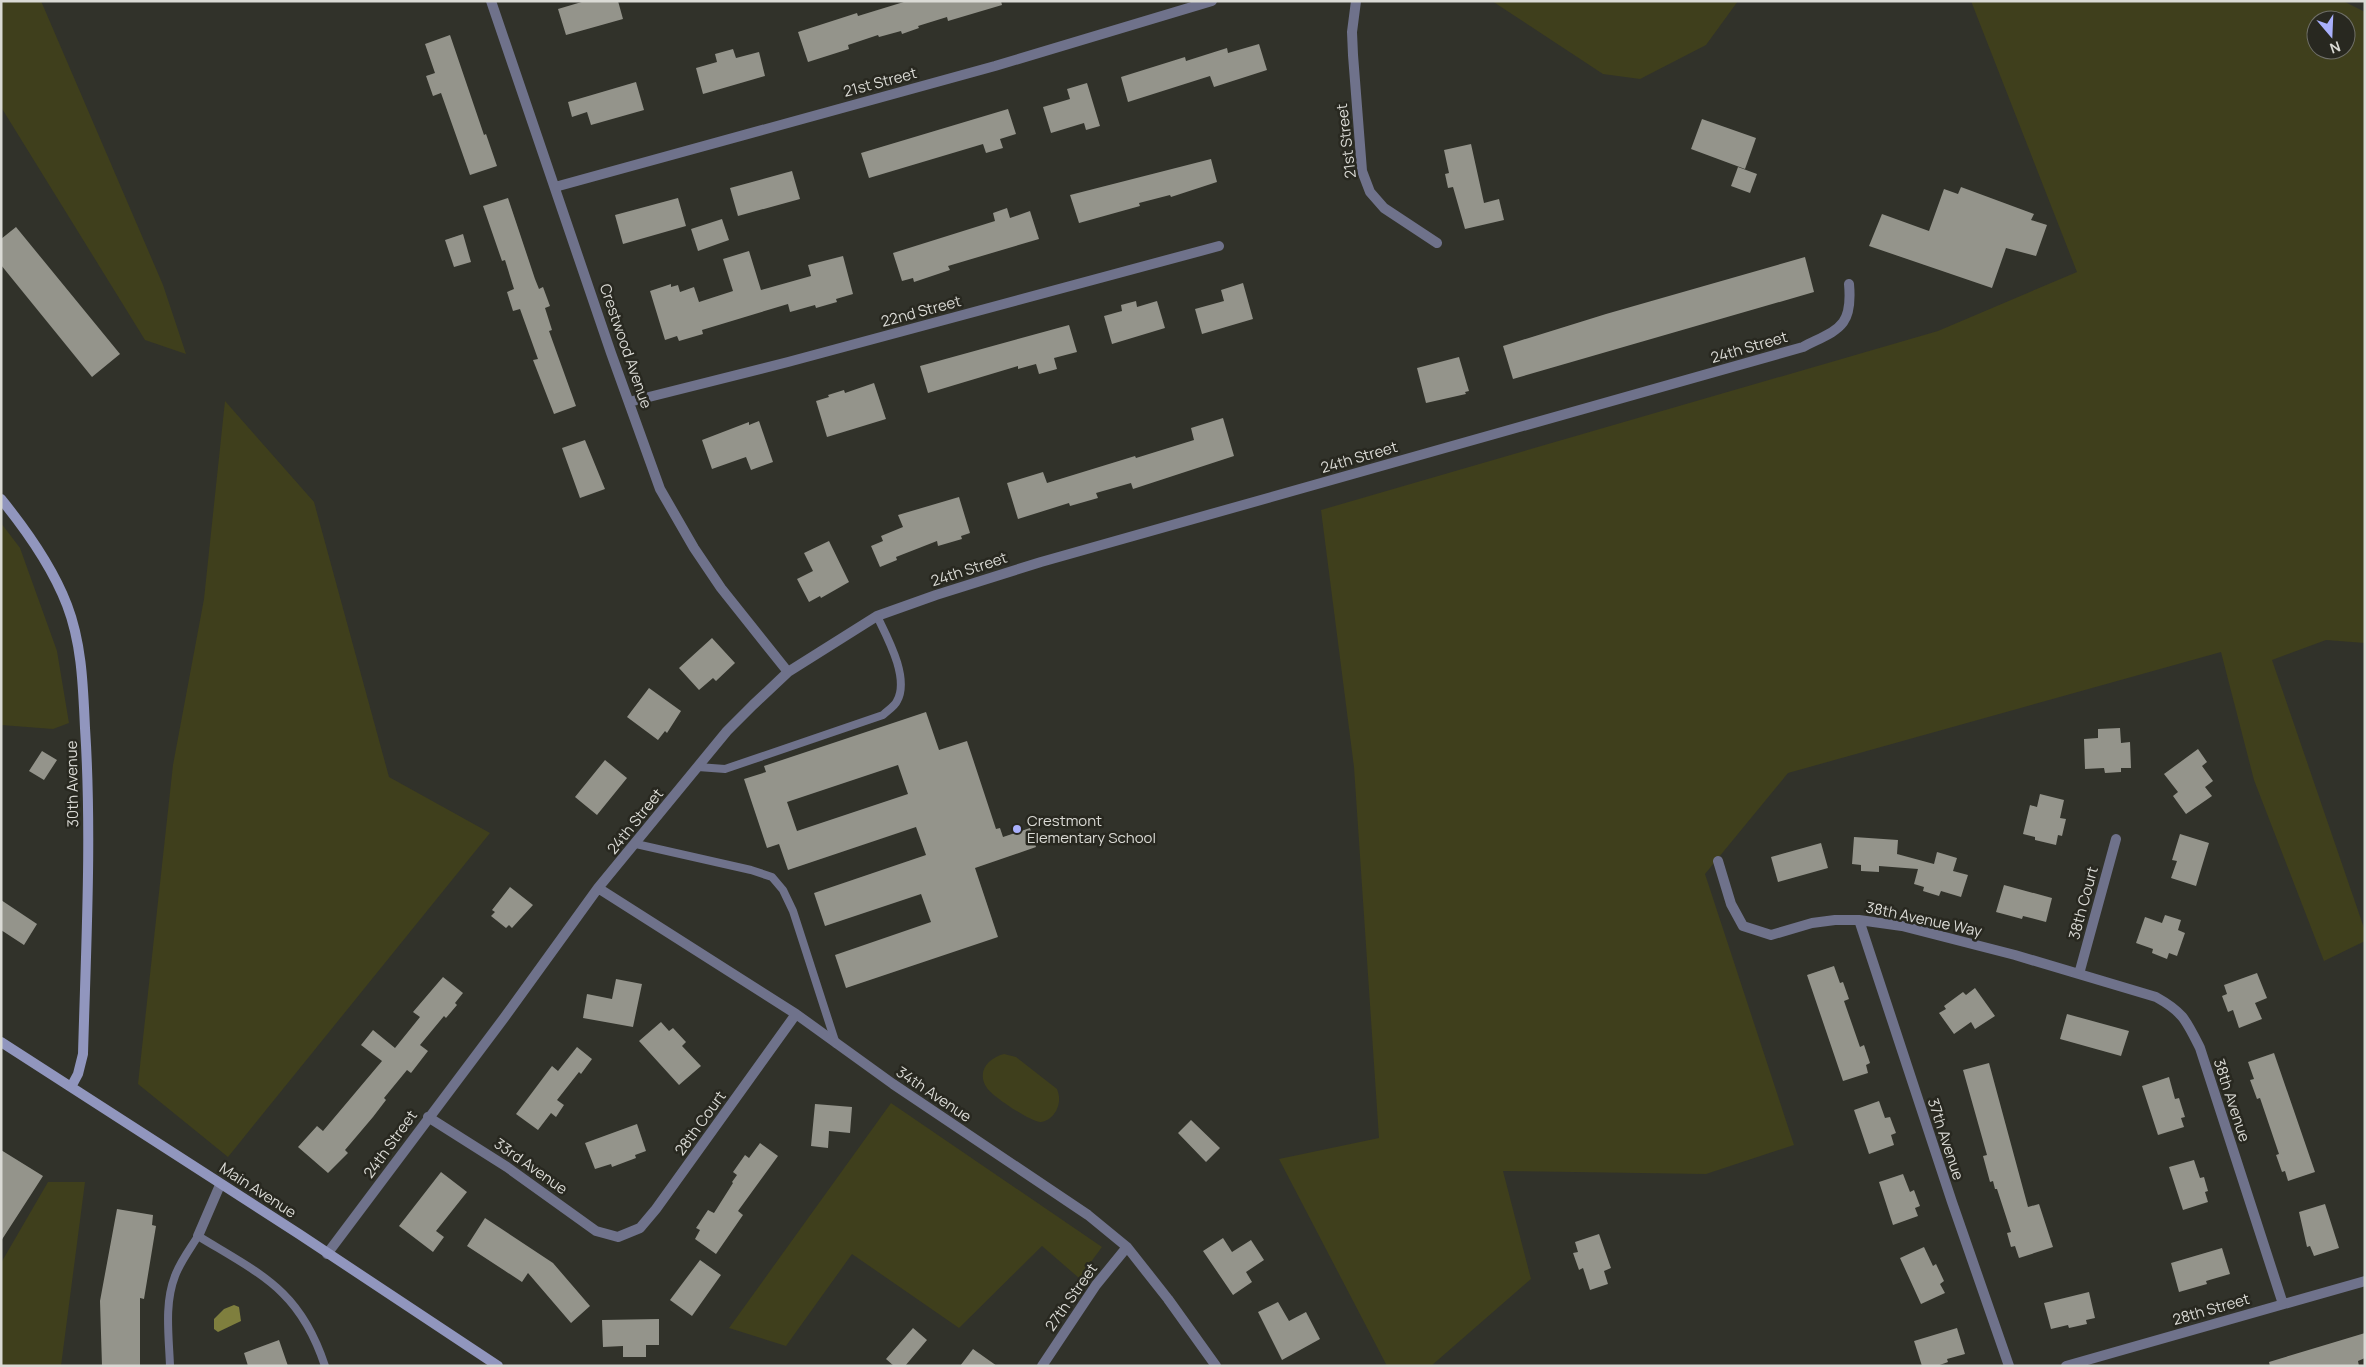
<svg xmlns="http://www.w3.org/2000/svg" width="2366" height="1367" font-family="Manrope,sans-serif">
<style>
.green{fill:#3f3f1c;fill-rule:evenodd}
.water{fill:#7f7f3e}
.building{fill:#94948b;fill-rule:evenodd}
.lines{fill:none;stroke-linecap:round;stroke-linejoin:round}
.lane{stroke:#6f728b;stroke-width:8}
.street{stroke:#6f728b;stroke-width:10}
.secondary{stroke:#9196be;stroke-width:10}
.poi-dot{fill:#a9b0fc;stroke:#282820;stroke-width:2}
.labels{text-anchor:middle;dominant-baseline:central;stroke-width:5;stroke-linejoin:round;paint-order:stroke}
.street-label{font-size:15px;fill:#dadad5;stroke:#282820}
.poi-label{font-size:15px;fill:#dadad5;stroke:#282820;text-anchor:start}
</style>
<rect width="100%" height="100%" fill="#31322a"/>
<path class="green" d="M1,1H41L163,285L186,354L145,340L1,107Z
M1492,1H1738L1706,45L1640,79L1603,74Z
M1971,1H2343L2365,12V643L2326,640L2272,660L2365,931V941L2324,961L2254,780L2221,652L1788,773L1705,874L1794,1145L1706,1174L1503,1171L1531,1279L1431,1366H1387L1279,1159L1379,1138L1354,767L1321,510L1938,331L2077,272ZM2316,20H2346V50H2316Z
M225,401L314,502L389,777L490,833L228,1157L138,1084L173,765L204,599Z
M1,523L20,548L57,651L69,723L53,729L1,725Z
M1004,1054L1016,1057L1057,1089C1060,1097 1060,1103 1056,1111C1053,1116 1048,1121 1041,1122C1032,1123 992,1096 987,1088C976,1072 988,1058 1004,1054Z
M891,1103L1102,1247L1079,1278L1042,1246L959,1328L852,1254L786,1346L729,1328Z
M48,1182H85L61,1366H1V1263Z"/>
<path class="water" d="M234,1305L239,1307L241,1321L218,1332L214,1329V1319L224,1309Z"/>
<path class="building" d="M585,1H618L623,19L566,35L558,9Z
M907,1H1001L1002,5L948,21L947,17L918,26L919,28L902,34L901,31L879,37L878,35L848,45L849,49L808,62L798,32L857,13L858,16Z
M450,35L484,135L486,134L497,166L470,175L441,93L433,96L426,76L435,73L425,44Z
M1259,44L1267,70L1214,87L1210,76L1128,102L1121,77L1185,57L1186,61L1227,48L1228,53Z
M733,49L736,58L759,52L765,76L703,94L696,68L717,62L715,54Z
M636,82L644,110L591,125L587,112L572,117L568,102Z
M1087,83L1100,126L1086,130L1084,123L1051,133L1043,107L1070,99L1067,89Z
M1008,109L1016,134L1000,139L1003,148L986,153L983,144L869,178L861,153Z
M1702,119L1756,138L1745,169L1691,149Z
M1471,144L1484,203L1499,199L1504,220L1465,229L1453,187L1448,188L1445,174L1449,173L1444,150Z
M1211,159L1217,182L1171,197L1170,195L1139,203L1140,206L1079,223L1070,195Z
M1738,167L1757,174L1750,193L1731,186Z
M792,171L800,199L738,216L730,188Z
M1961,187L2034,214L2031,220L2047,225L2036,256L2006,248L1992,288L1869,246L1882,214L1929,231L1944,189L1958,194Z
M508,198L535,279L539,289L543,287L550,306L545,308L552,330L549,331L576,406L554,414L533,360L538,359L520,309L513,311L507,292L514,289L505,260L502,261L483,206Z
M678,198L686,226L623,244L615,215Z
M1007,208L1010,218L1030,211L1039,239L948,266L950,270L914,282L913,278L902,281L893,253L995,221L993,213Z
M722,219L729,240L698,251L691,229Z
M16,227L120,354L92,377L1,265V239Z
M463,234L471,262L454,267L445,240Z
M749,251L761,290L811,276L808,265L843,256L853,294L836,299L837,302L816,308L815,305L790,312L788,304L702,330L703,334L679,341L677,336L665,340L650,291L671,284V287L678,285L680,292L694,287L699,302L733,291L723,259Z
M1805,257L1814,292L1513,379L1503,346L1606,314Z
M1243,283L1253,319L1202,334L1195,309L1224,301L1221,290Z
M1136,301L1137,307L1157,301L1165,328L1112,344L1104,316L1122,311L1121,305Z
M1069,325L1077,352L1054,358L1057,369L1039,374L1036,364L1018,369V366L928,393L920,366Z
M1459,357L1469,391L1465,392L1466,394L1426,403L1417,368Z
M874,383L886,419L827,437L816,401L829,397L828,395L844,390L845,393Z
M1223,418L1234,456L1133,489L1131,483L1096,493L1098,498L1070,506L1069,503L1018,519L1007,483L1043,472L1047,483L1135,456L1136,458L1194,440L1191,428Z
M759,421L773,462L751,470L746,457L712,469L702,440L749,422V425Z
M585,440L605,489L580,498L562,448Z
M959,497L970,533L961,536L962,539L938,546L937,541L896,557L897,560L880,567L871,546L883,541L881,536L903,527L898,515Z
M829,541L849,582L821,598L820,596L809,602L797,579L813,571L804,553Z
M712,638L735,663L716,681L713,678L699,690L679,668Z
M649,688L681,711L667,733L665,731L658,740L627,717Z
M926,712L939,750L967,741L996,829L1000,828L1003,837L1030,828L1036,847L975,868L998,937L846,988L835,955L931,922L921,894L825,926L814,893L926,855L916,827L788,870L779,844L767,848L744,779L766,772L764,766ZM898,765L908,794L797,831L787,802Z
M2120,728L2121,743L2130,742L2131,768H2121V772L2105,773L2104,768L2085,769L2084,739L2098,738V729Z
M2198,749L2207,762L2202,766L2213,781L2205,787L2212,796L2186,814L2173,796L2178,792L2164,774Z
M42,751L57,760L44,780L29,771Z
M605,760L627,778L597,815L575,797Z
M2040,794L2064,800L2060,818L2066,819L2062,836L2058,835L2056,845L2035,840V837L2023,834L2030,805L2037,807Z
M2180,834L2209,843L2196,886L2171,878L2177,861L2172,860Z
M1854,837L1898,840L1897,854L1934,864L1937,852L1957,858L1953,871L1968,875L1961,897L1941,891L1939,896L1923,891L1924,887L1914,884L1918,869L1879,866V872L1861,871V865L1852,864Z
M1821,843L1828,868L1778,882L1771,857Z
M2004,885L2052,898L2046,922L2023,916L2022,919L1996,912Z
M510,887L533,905L512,928L509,925L506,928L491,916L495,912L492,910Z
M1,900L37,924L24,945L1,930Z
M2165,915L2181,920L2178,930L2185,933L2177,956L2169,953L2167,959L2152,953L2153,949L2136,943L2145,917L2162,923Z
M1834,966L1840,983L1843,982L1849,999L1844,1001L1860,1047L1864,1045L1870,1063L1866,1065L1868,1073L1843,1081L1807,975Z
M2257,973L2267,998L2255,1003L2262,1019L2239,1028L2233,1010L2228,1012L2222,996L2227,994L2224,985Z
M443,977L463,993L455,1003L457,1005L446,1018L444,1016L420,1045L428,1051L411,1073L407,1070L384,1098L386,1100L373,1117L345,1150L348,1153L328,1173L298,1147L317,1126L323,1131L382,1061L361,1045L373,1030L395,1048L420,1017L413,1012Z
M616,979L642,984L633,1027L583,1018L587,994L612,999Z
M1975,988L1995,1016L1975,1029L1971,1022L1954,1034L1939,1013L1946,1009L1944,1006L1963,992L1966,995Z
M2067,1014L2129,1031L2121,1056L2060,1039Z
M661,1022L669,1031L673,1028L686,1042L682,1046L701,1066L679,1085L639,1041Z
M577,1047L592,1059L581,1074L579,1072L557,1100L564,1105L556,1117L551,1113L538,1130L516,1114L552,1066L558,1071Z
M2274,1053L2315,1172L2288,1181L2285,1171L2282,1172L2276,1155L2279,1154L2260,1098L2257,1099L2250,1080L2254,1079L2248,1062Z
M1989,1063L2028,1207L2039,1204L2053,1247L2019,1258L2015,1246L2011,1247L2007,1233L2011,1232L1997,1189H1995L1993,1181L1990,1182L1983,1156L1987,1155L1963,1070Z
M2169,1077L2175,1099L2179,1098L2185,1117L2181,1118L2184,1127L2158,1135L2142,1086Z
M1879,1101L1885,1118L1890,1117L1896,1133L1891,1135L1894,1145L1869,1154L1854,1110Z
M815,1104L852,1107L850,1133L829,1131L828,1148L811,1146Z
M1191,1120L1220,1148L1206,1162L1178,1133Z
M637,1124L646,1151L635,1155L636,1158L612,1167L611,1164L595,1169L585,1143Z
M760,1143L778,1156L738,1211L743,1215L716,1254L695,1239L700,1230L696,1228L708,1210L714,1213L733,1183L732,1182L737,1175L733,1172L745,1155L749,1158Z
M1,1150L43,1176L1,1241Z
M2194,1160L2200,1178L2204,1177L2208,1191L2205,1192L2208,1202L2183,1210L2169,1167Z
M441,1172L467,1192L436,1231L444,1237L433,1252L399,1226Z
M1903,1174L1910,1192L1914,1190L1920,1206L1915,1208L1918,1216L1893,1225L1879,1182Z
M2325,1204L2339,1248L2314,1256L2310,1246L2307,1247L2299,1212Z
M117,1209L153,1215L152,1225L156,1226L144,1299L140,1298V1366H102L100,1301Z
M485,1218L553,1263L590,1306L571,1323L528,1273L522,1282L467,1246Z
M1599,1234L1611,1268L1604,1271L1608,1284L1590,1290L1583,1268L1579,1270L1573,1253L1578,1252L1575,1242Z
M1223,1238L1232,1252L1251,1240L1264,1260L1246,1272L1252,1282L1233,1295L1203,1251Z
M1924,1247L1933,1266L1936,1264L1944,1281L1940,1284L1945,1293L1921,1304L1900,1258Z
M2222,1248L2230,1274L2206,1281L2207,1284L2179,1292L2171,1263Z
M700,1260L721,1275L692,1316L670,1300Z
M2089,1292L2095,1318L2086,1320L2087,1324L2069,1328L2068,1325L2051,1329L2044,1303Z
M1278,1302L1289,1321L1306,1312L1320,1339L1282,1360L1258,1312Z
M659,1319V1345H646V1357H623V1346L603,1347L602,1320Z
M913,1328L927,1340L905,1366H894L886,1359Z
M1957,1328L1965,1354L1947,1359L1948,1362L1937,1366H1922L1914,1341Z
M2365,1333V1358L2358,1361L2359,1366H2270L2269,1362Z
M279,1340L288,1366H248L244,1353Z
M973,1349L997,1366H960Z"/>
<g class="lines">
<path class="lane" d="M698,767L725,769L883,715C887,711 895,706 897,701C910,678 887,637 877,616
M636,844L751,870L772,877L783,890L793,911L836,1044
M170,1366C169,1337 164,1304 175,1276C180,1262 190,1249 198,1236C262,1275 300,1290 325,1366"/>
<path class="street" d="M491,1L611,353L660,489L694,548L721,588L788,672
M1356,1L1352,32L1353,55L1362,171L1370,192L1384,208L1437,243
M555,187L995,66L1212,1
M629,402L788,362L1219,246
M1718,861L1731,904L1743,926L1771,935L1812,923L1835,920H1859L1902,926L2015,955L2156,997C2183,1012 2186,1020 2200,1048L2283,1304
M598,888L796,1014L893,1084L1088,1215L1127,1247L1168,1299L1216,1366
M1859,920L1952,1202L2009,1366
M2079,974L2116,839
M428,1117L507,1167L596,1231L618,1237L640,1228L656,1209L796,1014
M198,1236L220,1185
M327,1254L504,1018L598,888L727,731L753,705L788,672L877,616L936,595L1041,562L1803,347C1838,329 1853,328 1849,284
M1042,1366L1096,1285L1127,1247
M2066,1366L2365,1281"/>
<path class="secondary" d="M1,499C27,531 52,566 67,605C82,644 83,686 85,728C92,836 86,945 83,1054L78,1074L71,1087
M1,1042L299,1234L498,1366"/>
</g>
<circle class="poi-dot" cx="1017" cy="829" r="5"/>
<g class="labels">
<g class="street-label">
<text transform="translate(880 82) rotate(-15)">21st Street</text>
<text transform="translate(1346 141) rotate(-97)">21st Street</text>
<text transform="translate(921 311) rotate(-15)">22nd Street</text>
<text transform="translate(626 346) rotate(71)">Crestwood Avenue</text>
<text transform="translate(1749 347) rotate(-16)">24th Street</text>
<text transform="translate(1359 457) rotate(-16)">24th Street</text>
<text transform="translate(969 569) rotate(-18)">24th Street</text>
<text transform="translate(72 784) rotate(-91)">30th Avenue</text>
<text transform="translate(635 821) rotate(-51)">24th Street</text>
<text transform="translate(2083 903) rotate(-75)">38th Court</text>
<text transform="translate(1924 919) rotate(12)">38th Avenue Way</text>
<text transform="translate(934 1094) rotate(34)">34th Avenue</text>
<text transform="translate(2232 1100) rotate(72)">38th Avenue</text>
<text transform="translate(700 1123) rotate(-54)">28th Court</text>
<text transform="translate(1946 1139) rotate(72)">37th Avenue</text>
<text transform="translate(390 1144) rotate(-54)">24th Street</text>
<text transform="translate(531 1166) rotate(35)">33rd Avenue</text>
<text transform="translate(258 1190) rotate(33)">Main Avenue</text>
<text transform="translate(1071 1297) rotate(-55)">27th Street</text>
<text transform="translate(2211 1309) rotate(-16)">28th Street</text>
</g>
<g class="poi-label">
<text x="1027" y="820">Crestmont<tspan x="1027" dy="17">Elementary School</tspan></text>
</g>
</g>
<rect width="2366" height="1367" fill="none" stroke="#dadad5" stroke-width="5"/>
<g transform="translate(2331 35) rotate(161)"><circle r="24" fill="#282820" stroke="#6f6f68"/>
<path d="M0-4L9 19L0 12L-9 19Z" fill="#a9b0fc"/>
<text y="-8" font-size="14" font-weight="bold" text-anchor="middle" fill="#dadad5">N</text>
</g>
</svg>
